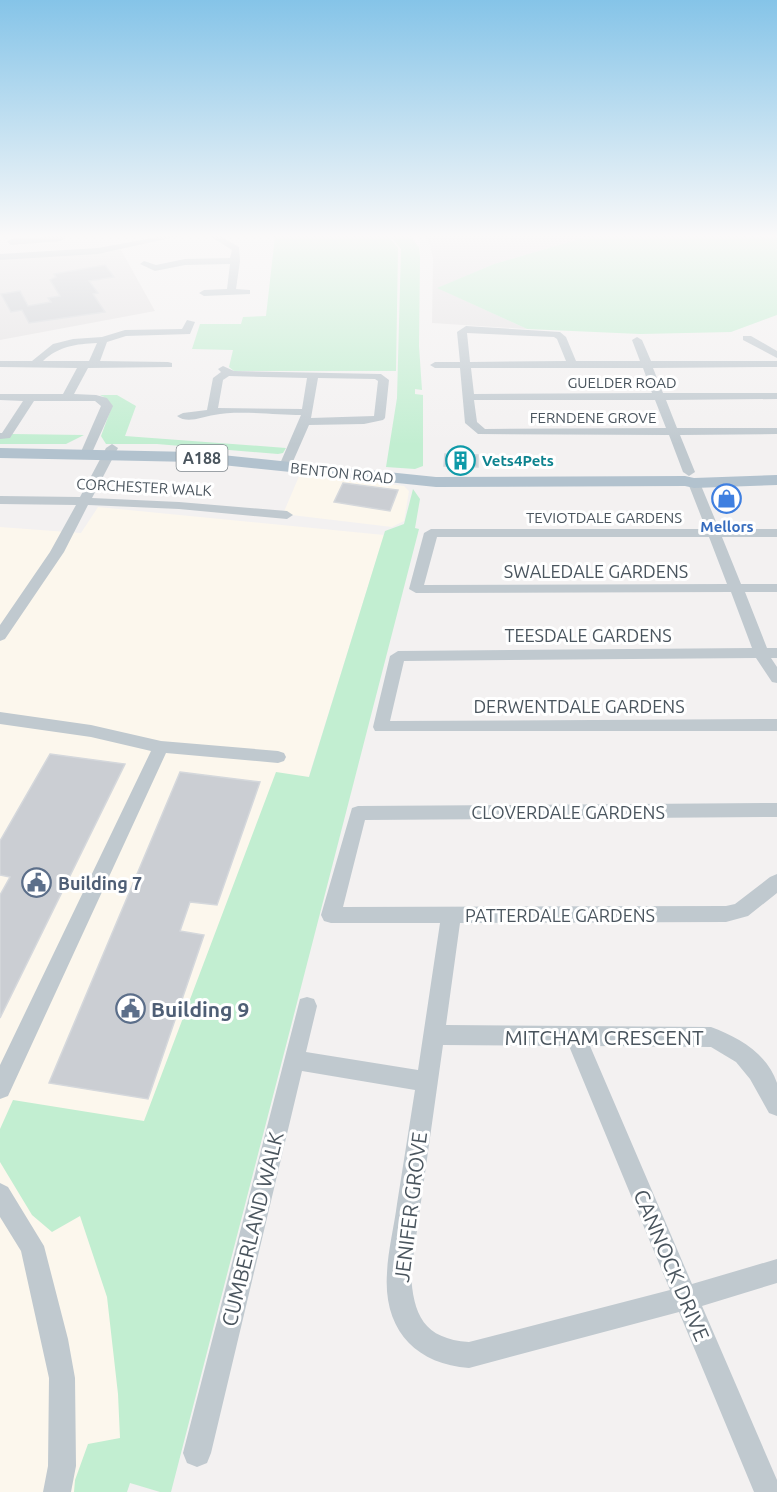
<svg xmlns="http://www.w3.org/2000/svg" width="777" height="1492" font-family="Ubuntu,sans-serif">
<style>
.commercial{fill:#fcf7ed}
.education{fill:#e4e2e3}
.green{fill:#c2eed1}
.building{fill:#cbced3;stroke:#d5d8dc;stroke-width:1.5}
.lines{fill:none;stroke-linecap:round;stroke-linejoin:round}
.minor{fill:#c0c9cf;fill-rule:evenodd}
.major{fill:#b2c2ce;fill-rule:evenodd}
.labels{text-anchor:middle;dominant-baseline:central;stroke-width:6;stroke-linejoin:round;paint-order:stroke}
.far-street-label{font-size:15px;fill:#4a555e;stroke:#fff}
.far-culture-label{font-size:15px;font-weight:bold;fill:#0d838f;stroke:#fff;text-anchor:start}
.far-shop-label{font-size:15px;font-weight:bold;fill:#366cbe;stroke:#fff}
.shield{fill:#fff;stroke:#80888e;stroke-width:1.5}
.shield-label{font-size:16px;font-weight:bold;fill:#4a555e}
.street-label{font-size:18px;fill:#4a555e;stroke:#fff}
.service-label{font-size:18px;font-weight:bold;fill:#4e5e75;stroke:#fff;text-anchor:start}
.near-service-label{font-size:21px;font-weight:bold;fill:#4e5e75;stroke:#fff;text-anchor:start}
.near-street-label{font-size:21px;fill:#4a555e;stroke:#fff}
</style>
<rect width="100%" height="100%" fill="#f3f1f1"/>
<path class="commercial" d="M300,474L404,486L409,491L404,521L392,527L283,514Z
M98,507L384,535L123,1373L127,1492H0V527L81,533Z"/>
<path class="education" d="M424,236H590L494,264L438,288L527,329L432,323L433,259L429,241Z
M121,250L155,311L0,340V259Z"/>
<path class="green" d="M275,236H388L398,248L396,371H234L229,367L233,350L192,349L200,324H241L243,317L266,316Z
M390,236H410L419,247L420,257L419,346L422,390L415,389V394L423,395V466L415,469L386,467L397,398L401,249Z
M590,236L777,237V315L731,332L640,334L527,329L437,288L494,264Z
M100,395H117L136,406L125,436L286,448L283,453L278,454L157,444H106L101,436L111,409L104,397Z
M12,434L84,435L66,444H0V438Z
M413,489L420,499L415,528L419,529L171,1492H160L130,1483L127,1492H74L75,1480L88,1444L120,1438L118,1394L107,1297L80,1216L52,1232L32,1215L0,1162V1129L13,1100L144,1121L276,772L309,777L385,531L404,524Z"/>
<path class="building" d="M105,265L114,277L89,281L98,293L93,294L105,312L29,323L22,310L11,312L1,294L20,291L28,306L51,302L48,298L60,296L50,280L56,277L54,274Z
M445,454L478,455V467L444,466Z
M343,483L398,490L390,511L334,502Z
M50,754L125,764L0,1018V895L10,877L0,875V841Z
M180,772L260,782L217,905L190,902L180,931L204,935L148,1099L49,1083Z"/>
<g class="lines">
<path class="minor" d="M64,236L65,238L61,241L11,245L7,242L11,239Z
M163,236H179L98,254L0,260V254L98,248Z
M210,236H220L239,247L240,261L236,289L250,290V294L204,296L199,293L204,290L227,289L230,264L185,265L155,271L140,264L144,261L156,265L185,259L230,258L232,250Z
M187,320L195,322L190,334L126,336L107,342L100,361L168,362L172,363V367L88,368L74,394L96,395L107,398L113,406L90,457L86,458L80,454L101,406L95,401H34L10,438L0,439V433H2L23,401L0,400V394H63L77,368L0,367V361H32L53,344L73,339L102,337L125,330L182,329ZM97,343L89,361H43C59,346 76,344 97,343Z
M466,326L560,332L566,337L576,361H640L632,340L637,337L642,340L651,361H777V367L653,368L663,393H777V399L666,400L677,428H777V434L680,435L695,472L689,476L683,472L669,435L478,434L465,423L460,368H435L430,365L435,362H460L457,332ZM467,333L554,337L557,339L566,361L470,362ZM471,368H643L652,393L474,394ZM474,400H655L666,428L485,429L477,422Z
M743,336H751L777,351V358L743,340Z
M223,366L234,371L381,374L389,380L385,418L383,420L364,424L309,425L291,466L289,469H281L279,466L301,415C276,415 237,410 214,415C202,417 187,424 177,416L183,413L207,410L213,378L221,372L218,369ZM229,376L307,378L302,409L218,408L223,380ZM318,378L375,379L378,381L374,416L311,418Z
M112,444L118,448L92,498L179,502L287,511L293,515L287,519L179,509L88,505L64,552L5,639L0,641V625L50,552L76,505L0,504V496L80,497L106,448Z
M694,479L700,483L719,529H777V537H722L741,584H777V592H745L767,648H777V658H771L777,667V683L772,682L756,658L404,661L390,721L777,719V731H375L373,727L390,656L398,651L752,648L731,592L416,593L409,589L424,533L431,529H706L688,483ZM437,537H709L727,584L424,585Z
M0,712L91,725L161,741L278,751L284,753L286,757L284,761L278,763L166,753L8,1096L0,1099V1065L151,751L91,737L0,724Z
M777,803V817L365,820L343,907L726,906L735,904L770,877L777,874V893L748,916L726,922L460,923L446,1025L711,1027C738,1037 767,1053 777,1083C777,1092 777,1106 777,1116L769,1113L750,1079L736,1062L711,1047L590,1046L692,1284L777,1259V1283L702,1306L777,1480V1492H754L679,1312L469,1368C415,1364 383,1329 387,1273C388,1250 394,1227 397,1204C403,1166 409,1128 415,1090L302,1071L211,1453L207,1463L197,1467L187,1463L183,1453L300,999L307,997L314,999L317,1006L306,1052L418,1070L440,923H331L324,921L321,915L352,808L358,806ZM443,1045L569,1046L670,1290L469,1342C424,1339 413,1315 411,1273Z
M0,1183L8,1187L44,1246L68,1339L75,1378L76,1466L71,1492H43L48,1466L49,1378L21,1251L0,1217Z"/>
<path class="major" d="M0,448L193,452L436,477L685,476L694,478L777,475V485L694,488L685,486L436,487L193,462L0,458Z"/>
</g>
<linearGradient id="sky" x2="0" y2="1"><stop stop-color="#85c4e8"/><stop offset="0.53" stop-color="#faf9f9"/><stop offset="1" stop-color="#faf9f9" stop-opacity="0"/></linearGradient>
<rect width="777" height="445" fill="url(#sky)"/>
<defs>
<symbol id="building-ring" viewBox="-11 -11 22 22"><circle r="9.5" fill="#fff" stroke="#0f9aa8" stroke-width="1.5"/><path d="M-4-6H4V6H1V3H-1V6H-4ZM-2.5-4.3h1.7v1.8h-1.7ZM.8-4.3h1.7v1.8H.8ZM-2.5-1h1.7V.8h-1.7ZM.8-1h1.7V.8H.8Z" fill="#0f9aa8"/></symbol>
<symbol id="shop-ring" viewBox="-11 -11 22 22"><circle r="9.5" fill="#fff" stroke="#3f7fe0" stroke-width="1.5"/><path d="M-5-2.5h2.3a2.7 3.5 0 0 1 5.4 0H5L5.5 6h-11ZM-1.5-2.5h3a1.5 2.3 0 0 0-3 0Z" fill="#3f7fe0"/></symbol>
<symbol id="civic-ring" viewBox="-11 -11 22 22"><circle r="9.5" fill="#fff" stroke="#5c6f8a" stroke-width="1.5"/><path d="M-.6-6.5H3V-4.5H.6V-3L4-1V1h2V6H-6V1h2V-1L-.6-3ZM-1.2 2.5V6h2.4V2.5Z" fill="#5c6f8a"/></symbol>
</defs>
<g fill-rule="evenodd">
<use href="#building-ring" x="444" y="444" width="33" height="33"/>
<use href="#shop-ring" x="710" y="482" width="33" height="33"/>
<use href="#civic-ring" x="20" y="866" width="33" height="33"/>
<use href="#civic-ring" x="114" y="992" width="33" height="33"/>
</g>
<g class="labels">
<g class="far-street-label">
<text x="622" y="382">GUELDER ROAD</text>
<text x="593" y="417">FERNDENE GROVE</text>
<text transform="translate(342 473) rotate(6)">BENTON ROAD</text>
<text transform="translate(144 487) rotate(3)">CORCHESTER WALK</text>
<text x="604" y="517">TEVIOTDALE GARDENS</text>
</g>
<g class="far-culture-label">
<text x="482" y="460">Vets4Pets</text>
</g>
<g class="far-shop-label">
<text x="727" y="526">Mellors</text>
</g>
<rect class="shield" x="176.5" y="445" width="51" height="26" rx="4.5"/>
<g class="shield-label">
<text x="202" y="458">A188</text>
</g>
<g class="street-label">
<text x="596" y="571">SWALEDALE GARDENS</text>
<text x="588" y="635">TEESDALE GARDENS</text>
<text x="579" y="706">DERWENTDALE GARDENS</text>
<text x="568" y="812">CLOVERDALE GARDENS</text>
<text x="560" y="915">PATTERDALE GARDENS</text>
</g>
<g class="service-label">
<text x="58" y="883">Building 7</text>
</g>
<g class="near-service-label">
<text x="151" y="1009">Building 9</text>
</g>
<g class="near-street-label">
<text x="604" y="1037">MITCHAM CRESCENT</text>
<text transform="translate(410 1207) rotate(-83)">JENIFER GROVE</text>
<text transform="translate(252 1229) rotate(-76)">CUMBERLAND WALK</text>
<text transform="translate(672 1265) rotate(67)">CANNOCK DRIVE</text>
</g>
</g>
</svg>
